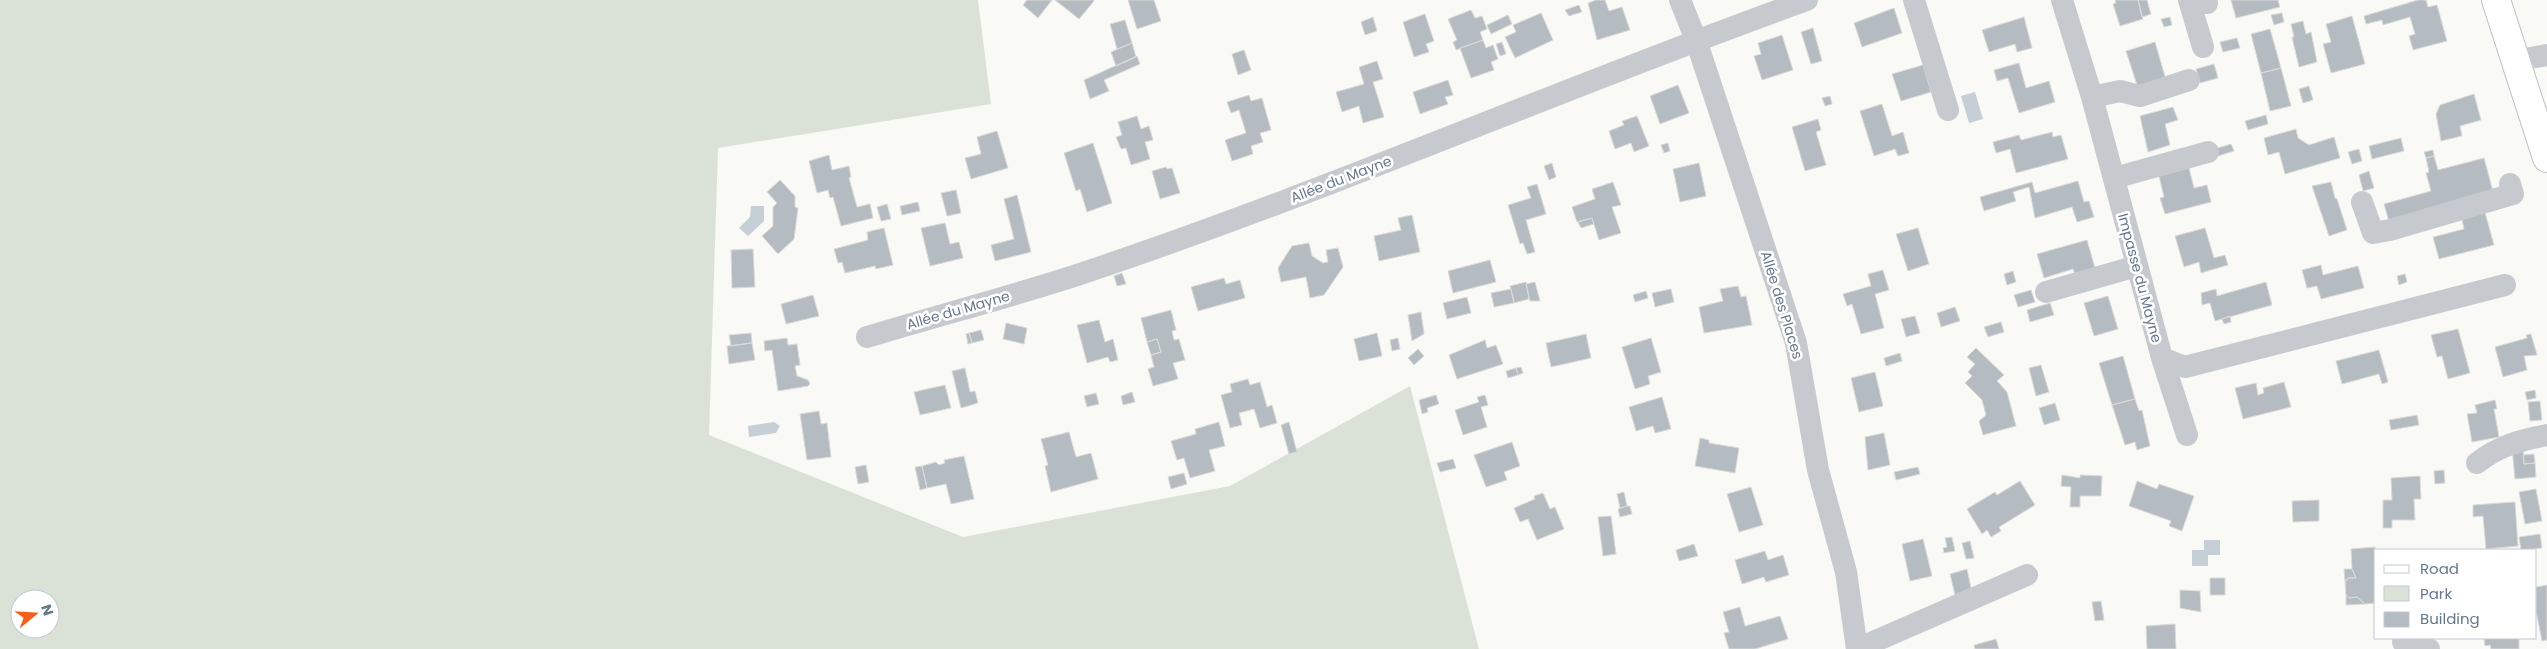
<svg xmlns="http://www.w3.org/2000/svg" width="2547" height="649" font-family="Poppins,sans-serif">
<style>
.green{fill:#dae2d7;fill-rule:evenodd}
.water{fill:#c5cfd5}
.building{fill:#b4bbc1;stroke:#dbdbd8}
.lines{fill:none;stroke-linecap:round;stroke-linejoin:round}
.major-casing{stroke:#bcc0c4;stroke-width:30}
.minor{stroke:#c6cacf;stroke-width:22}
.major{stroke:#fff;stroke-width:28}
.labels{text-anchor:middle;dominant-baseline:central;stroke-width:5;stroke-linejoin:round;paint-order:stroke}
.street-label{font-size:14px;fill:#65778a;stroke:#fff}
</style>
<rect width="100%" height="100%" fill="#f9f9f6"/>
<path class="green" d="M0,0H978L991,104L718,148L709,435L963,537L1230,486L1410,386L1479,649H0ZM20,599H50V629H20Z"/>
<path class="water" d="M1975,92L1983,119L1969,123L1961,96Z
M751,206H764V221L748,236L739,228L750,217Z
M774,422L780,426L776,433L749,437L748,426Z
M2204,540H2220V555H2208V566H2192V550H2204Z"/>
<path class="building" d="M1027,0H1052L1038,18L1023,5Z
M1055,0H1094V1L1079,19Z
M1128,0H1154L1161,21L1137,29Z
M1596,0H1605L1609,11L1622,7L1630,30L1597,40L1588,3Z
M2115,0H2138L2143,19L2120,26L2113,4L2116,3Z
M2138,0H2147L2151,14L2142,17Z
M2231,0H2278L2280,7L2236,18Z
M2418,0H2426L2428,7L2437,5L2447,41L2413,50L2409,36L2415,34L2410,17L2383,25L2382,20L2366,24L2364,16Z
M1579,5L1582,12L1569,16L1565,10Z
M1894,8L1902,33L1862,47L1854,23Z
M1471,10L1475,18L1482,16L1487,29L1480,32L1483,40L1456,50L1453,42L1457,40L1448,19Z
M1541,13L1553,40L1515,58L1505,37L1516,32L1513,25Z
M2282,13L2284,22L2274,25L2271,15Z
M1425,14L1434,41L1426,44L1429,52L1414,57L1403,22Z
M1508,15L1512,24L1491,34L1487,25Z
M2352,16L2365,64L2331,73L2323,44L2331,42L2326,24Z
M1373,17L1377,31L1365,35L1361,22Z
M2024,17L2032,48L2017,52L2015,44L1989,52L1982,30Z
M2170,17L2172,25L2164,27L2161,19Z
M1125,20L1132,43L1117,49L1110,24Z
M2303,21L2306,34L2311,32L2317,62L2299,67L2292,37H2294L2291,24Z
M1813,28L1822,61L1811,64L1801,32Z
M2270,29L2281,68L2261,73L2251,34Z
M1782,35L1793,70L1762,80L1754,56L1761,54L1758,43Z
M2237,38L2240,48L2223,52L2220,42Z
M1483,40L1486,48L1493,45L1498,59L1491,62L1494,70L1471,78L1460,48Z
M1502,42L1506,54L1500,56L1496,44Z
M2155,42L2166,80L2138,88L2126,51Z
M1132,43L1136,57L1116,66L1111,52Z
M1244,50L1251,70L1238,75L1232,54Z
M1137,56L1140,64L1104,80L1109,91L1090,99L1084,80Z
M1377,61L1383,79L1373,82L1384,117L1363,123L1359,106L1342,112L1336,92L1364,84L1359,67Z
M2019,63L2026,88L2049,81L2055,102L2019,113L2008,78L1997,81L1994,70Z
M2214,64L2218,78L2200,83L2196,69Z
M1923,65L1931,92L1901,101L1892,74Z
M2281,68L2291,106L2270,111L2261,73Z
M1448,80L1453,95L1445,97L1448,104L1420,114L1413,92Z
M1678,85L1689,113L1660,124L1650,96Z
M2309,86L2313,100L2303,103L2299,89Z
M2474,94L2481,120L2460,126L2462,136L2441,141L2436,114L2440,105Z
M1249,95L1251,101L1262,98L1271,130L1260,133L1263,142L1251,146L1253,154L1232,161L1225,140L1246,133L1239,110L1231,113L1227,102Z
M1830,96L1832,104L1825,106L1822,98Z
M1882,104L1892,136L1903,132L1909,153L1898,156L1895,149L1874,156L1860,111Z
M2173,107L2178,120L2165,124L2170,145L2148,152L2140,116Z
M2266,115L2268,124L2248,130L2245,121Z
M1137,116L1141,129L1149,126L1153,140L1145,142L1150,159L1131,165L1126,148L1121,149L1116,137L1122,135L1118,122Z
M1637,116L1649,146L1634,152L1631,143L1615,149L1609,131L1624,125L1622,121Z
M1818,119L1821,130L1816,132L1826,165L1805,171L1792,127Z
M2296,129L2298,138L2309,145L2334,137L2340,158L2285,174L2279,152L2268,155L2264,138Z
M997,131L1008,168L971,179L965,158L981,154L977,137Z
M2052,132L2053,137L2061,135L2068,159L2016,173L2010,149L1996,153L1993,142L2019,135L2021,140Z
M2401,138L2404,151L2372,159L2369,146Z
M1093,143L1112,203L1087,212L1080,189L1076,191L1064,153Z
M1668,143L1670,151L1664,153L1661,145Z
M2231,144L2234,151L2218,156L2215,149Z
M2359,149L2362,161L2352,164L2348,152Z
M2433,150L2434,156L2426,158L2424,152Z
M829,155L832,170L849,166L851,177L849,178L857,207L870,204L873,218L841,226L833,197L830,198L828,190L817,193L809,161Z
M2434,156L2438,170L2484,158L2494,195L2389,222L2384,204L2431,191L2426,173L2429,172L2426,158Z
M1552,163L1556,177L1549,180L1544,166Z
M1699,163L1706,196L1680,202L1673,169Z
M1166,167L1167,169L1172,168L1180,193L1160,199L1152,171Z
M2189,168L2194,188L2207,185L2211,202L2165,214L2160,198L2164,197L2159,176Z
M2369,171L2374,188L2363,191L2359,175Z
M780,180L795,196V207L798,208L794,239L778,254L762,236L773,226V207L777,203L767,192Z
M2078,181L2084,202L2089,201L2094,217L2077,222L2072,207L2035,218L2029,187L2013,192L2016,201L1984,211L1980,197L2032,182L2035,193Z
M1613,182L1621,205L1612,207L1621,233L1599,240L1592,218L1577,222L1572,207L1595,199L1592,189Z
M2331,182L2335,198L2337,199L2347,230L2329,236L2312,186Z
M1537,184L1546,214L1526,220L1535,252L1527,254L1523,243L1520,244L1508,205L1531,198L1527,187Z
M956,190L961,213L947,216L941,193Z
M1017,195L1031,252L995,261L991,245L1014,239L1004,199Z
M918,202L920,211L902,215L900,206Z
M887,204L891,219L881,221L877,207Z
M2484,209L2494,245L2439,259L2433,237L2464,229L2461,215Z
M1412,215L1420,252L1379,261L1374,236L1401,230L1398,218Z
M1592,218L1594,224L1581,228L1578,222Z
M945,223L950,244L959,242L963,258L930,266L921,228Z
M884,228L893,265L876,269L875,266L845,273L842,262L838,263L834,249L868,240L867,232Z
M1918,228L1929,264L1908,271L1896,234Z
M2205,228L2214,258L2225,255L2228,265L2201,273L2199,262L2184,267L2175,236Z
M2087,240L2095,268L2075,274L2073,269L2044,278L2037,254Z
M1309,243L1312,256L1323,263L1328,262L1326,250L1338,248L1343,267L1324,295L1310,298L1306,277L1281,282L1278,268L1292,246Z
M753,249L755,287L732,288L731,250Z
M1490,260L1496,282L1453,293L1448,271Z
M2321,265L2323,275L2358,266L2364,288L2321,299L2317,286L2307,288L2302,270Z
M1883,270L1889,290L1875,294L1884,328L1861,334L1852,304L1847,306L1843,294L1871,286L1868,274Z
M2013,271L2016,282L2007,285L2004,274Z
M1122,273L1126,284L1117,286L1114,276Z
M2405,274L2407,282L2399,285L2397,276Z
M1224,278L1226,284L1240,280L1245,298L1198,311L1191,287Z
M1526,282L1529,299L1514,303L1510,286Z
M1535,282L1540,301H1530L1526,284Z
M2266,282L2272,305L2215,321L2210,303L2202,305L2201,293L2216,289L2217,296Z
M1738,286L1741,297L1746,296L1752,325L1704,333L1699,307L1723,301L1720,289Z
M1511,289L1514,303L1494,307L1491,293Z
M1671,289L1674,302L1655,307L1652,293Z
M2031,290L2035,302L2018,307L2014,295Z
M1646,291L1648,298L1635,302L1633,295Z
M813,295L819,316L786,324L781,304Z
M2108,296L2118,329L2094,336L2084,303Z
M1467,297L1471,313L1447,319L1443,303Z
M2050,303L2054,315L2030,322L2027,310Z
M1955,307L1960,321L1941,327L1937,313Z
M1171,310L1176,330L1172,331L1174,340L1179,339L1185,360L1173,363L1178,379L1153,386L1148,369L1154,367L1151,355L1161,352L1157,339L1147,342L1141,318Z
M1421,312L1424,334L1412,341L1408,315Z
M1915,316L1920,333L1906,337L1901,319Z
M2230,316L2231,322L2224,324L2222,319Z
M1099,320L1105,342L1113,339L1118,360L1110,362L1108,357L1087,363L1077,325Z
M2001,322L2004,332L1988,337L1984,327Z
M1006,323L1027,328L1024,344L1003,339Z
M2458,329L2470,373L2448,379L2442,356L2437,357L2431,335Z
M981,330L984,340L972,343L969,333Z
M751,333L752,343L731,346L729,335Z
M969,333L972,343L968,344L966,334Z
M1377,333L1382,356L1359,361L1354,339Z
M1586,334L1591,358L1551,367L1546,343Z
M2531,334L2537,355L2524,356L2527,370L2503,377L2495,347L2527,338L2526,335Z
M787,338L788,345L797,344L800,365L795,366L797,376L808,380L810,384L808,386L778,391L772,350L765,351L764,341Z
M1398,338L1400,349L1392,351L1390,340Z
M1651,338L1661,372L1648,376L1650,384L1635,389L1622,347Z
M1157,339L1161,352L1151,355L1147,342Z
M1485,340L1487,348L1496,345L1503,364L1457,379L1449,355Z
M752,343L755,360L729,364L727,346Z
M1976,348L2004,375L1997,381L2007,392L2016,426L1983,435L1979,421L1986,415L1982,400L1965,383L1972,376L1968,372L1975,364L1967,357Z
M1418,349L1424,356L1414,365L1408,358Z
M2379,350L2388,382L2382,384L2379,374L2342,384L2336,361Z
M1900,353L1902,361L1886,366L1884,358Z
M2123,356L2135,399L2112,405L2099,363Z
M2041,365L2049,392L2036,396L2029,368Z
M1521,367L1523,373L1518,375L1516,368Z
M965,368L970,392L975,391L978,403L961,408L952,371Z
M1516,368L1518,375L1508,378L1506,371Z
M1875,372L1883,406L1859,412L1851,378Z
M1248,379L1250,385L1260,382L1267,407L1272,405L1277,423L1260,428L1254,409L1239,413L1242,425L1230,428L1221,395L1232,392L1230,384Z
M2284,382L2291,407L2243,419L2235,388L2256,383L2258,395L2264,393L2263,388Z
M945,385L951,408L920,415L914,392Z
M2535,390L2536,398L2527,400L2525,392Z
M1132,392L1135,402L1123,405L1121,396Z
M1096,393L1099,404L1087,407L1084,396Z
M1436,395L1439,404L1427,408L1428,412L1422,414L1419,400Z
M1485,395L1488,405L1481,407L1487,427L1463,435L1455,410L1479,402L1477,397Z
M1662,397L1671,429L1655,433L1653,426L1636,431L1629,407Z
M2135,399L2139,411L2142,410L2150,446L2137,450L2135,442L2125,445L2112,405Z
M2495,400L2497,409H2494L2499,437L2472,442L2467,414L2477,413L2475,405Z
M2540,401L2542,420L2530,421L2528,402Z
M2055,403L2060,420L2044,425L2039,408Z
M819,411L821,424L827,423L831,457L807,460L800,414Z
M2417,415L2419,425L2391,430L2389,420Z
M1219,422L1225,446L1209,450L1215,471L1190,478L1184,458L1177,460L1171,441L1196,434L1195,429Z
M1289,422L1297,452L1289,454L1281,425Z
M1069,432L1076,457L1091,453L1098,479L1051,492L1045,466L1048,465L1041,439Z
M1884,433L1890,465L1868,470L1865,437Z
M1700,438L1709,440V443L1739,448L1735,473L1695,466Z
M1512,442L1520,466L1504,472L1507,480L1486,487L1474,455Z
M2523,447L2524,464L2535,463L2536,477L2515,479L2512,448Z
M2534,454L2535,463L2524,464L2523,455Z
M964,456L974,499L951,504L946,484L927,488L922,466L936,462L939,465L945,463L944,460Z
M1453,459L1456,468L1440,472L1437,463Z
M866,465L869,482L858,484L855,467Z
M922,466L927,488L920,490L915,467Z
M1918,467L1920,474L1896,480L1894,472Z
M2444,470L2445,483L2435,484L2434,471Z
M1184,473L1187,484L1171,489L1168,477Z
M2062,475L2080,478V475L2102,476L2101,496H2080V507H2070L2071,487L2061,486Z
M2420,476L2421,499H2414L2415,520H2392V528H2383V500H2392L2391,478Z
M2020,481L2035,505L1999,527L2001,531L1991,537L1987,530L1982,534L1967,509L1995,492L1997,495Z
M2137,481L2157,489L2159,484L2194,496L2182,531L2169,526L2171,521L2129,506Z
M1751,487L1763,525L1739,532L1727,494Z
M2536,489L2542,521L2525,524L2519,492Z
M1624,492L1627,506L1620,508L1617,494Z
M1543,493L1550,509L1555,507L1564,529L1537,540L1528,519L1520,522L1514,508L1535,499L1534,496Z
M2319,500V521L2293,522L2292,501Z
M2515,502L2518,546L2486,549L2483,516L2473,517V505Z
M1627,506H1630L1632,514L1620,517L1618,509Z
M1611,516L1616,554L1603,556L1598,517Z
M2540,534L2542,548L2521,550L2519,537Z
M1952,537L1955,551L1944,553L1943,548L1947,547L1945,538Z
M1923,539L1932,576L1910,581L1902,544Z
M1970,541L1974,558L1966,559L1962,543Z
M1694,544L1698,556L1679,561L1676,550Z
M2375,547L2376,603L2365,604L2357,597L2349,598L2346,595L2345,582L2348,578H2356L2352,569L2351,549Z
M1765,551L1768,560L1783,555L1789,575L1766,582L1764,577L1742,584L1735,560Z
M1967,569L1971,588L1955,595L1950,574Z
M2344,569H2352L2356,578H2348L2345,582Z
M2210,578H2225V595H2210Z
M2547,585V640L2542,641L2536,611V587Z
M2180,590L2200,591L2201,612L2180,608Z
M2346,595L2349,598L2357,597L2365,604L2346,605Z
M2101,601L2104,620L2095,621L2092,602Z
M1740,607L1745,626L1780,616L1788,639L1755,649H1729L1724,633L1729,632L1723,612Z
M2175,624L2176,649H2147L2146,626Z
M2490,638H2519V649H2491L2490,645L2485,646L2484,639Z
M1996,639L1999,649H1975L1974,645Z"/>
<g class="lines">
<defs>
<path id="major" d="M2496,0L2547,158"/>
</defs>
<use href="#major" class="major-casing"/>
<path class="minor" d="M1680,0L1696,40L1796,343L1818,470L1846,572L1857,649
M1914,0L1948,110
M2062,0L2092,97L2162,358L2185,367L2505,285
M2189,0L2203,47
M2206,0L2207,3
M2514,61L2547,55
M2092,97L2120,91L2140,96L2189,80
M2114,178L2208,152
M2362,202L2373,233L2390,230L2513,194L2510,184
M2046,292L2137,266
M867,337C936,316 1006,298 1074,276C1322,194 1561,88 1807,0
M2162,358L2187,435
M2477,463C2498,446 2521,440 2547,435
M2403,642L2429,649
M1857,649L2027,575"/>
<use href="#major" class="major"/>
</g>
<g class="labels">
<g class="street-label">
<text transform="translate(1341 179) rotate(-21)">Allée du Mayne</text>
<text transform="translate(2140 278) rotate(75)">Impasse du Mayne</text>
<text transform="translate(1782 305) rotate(73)">Allée des Places</text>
<text transform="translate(958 310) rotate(-16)">Allée du Mayne</text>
</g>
</g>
<rect x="2374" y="549" width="162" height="90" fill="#ffffff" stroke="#c1c9d0"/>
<rect x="2384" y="565" width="25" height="8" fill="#ffffff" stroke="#c1c9d0"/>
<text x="2420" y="574" font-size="15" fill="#65778a">Road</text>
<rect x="2384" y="586" width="25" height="15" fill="#dae2d7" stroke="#c1c9d0"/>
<text x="2420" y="599" font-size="15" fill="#65778a">Park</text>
<rect x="2384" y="612" width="25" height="15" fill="#b4bbc1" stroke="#c1c9d0"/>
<text x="2420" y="624" font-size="15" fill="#65778a">Building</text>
<g transform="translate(35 614) rotate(72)"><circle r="24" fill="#ffffff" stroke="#c1c9d0"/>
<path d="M0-4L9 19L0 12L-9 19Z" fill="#f55e1b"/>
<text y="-8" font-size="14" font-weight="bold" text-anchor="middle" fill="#65778a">N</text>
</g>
</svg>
